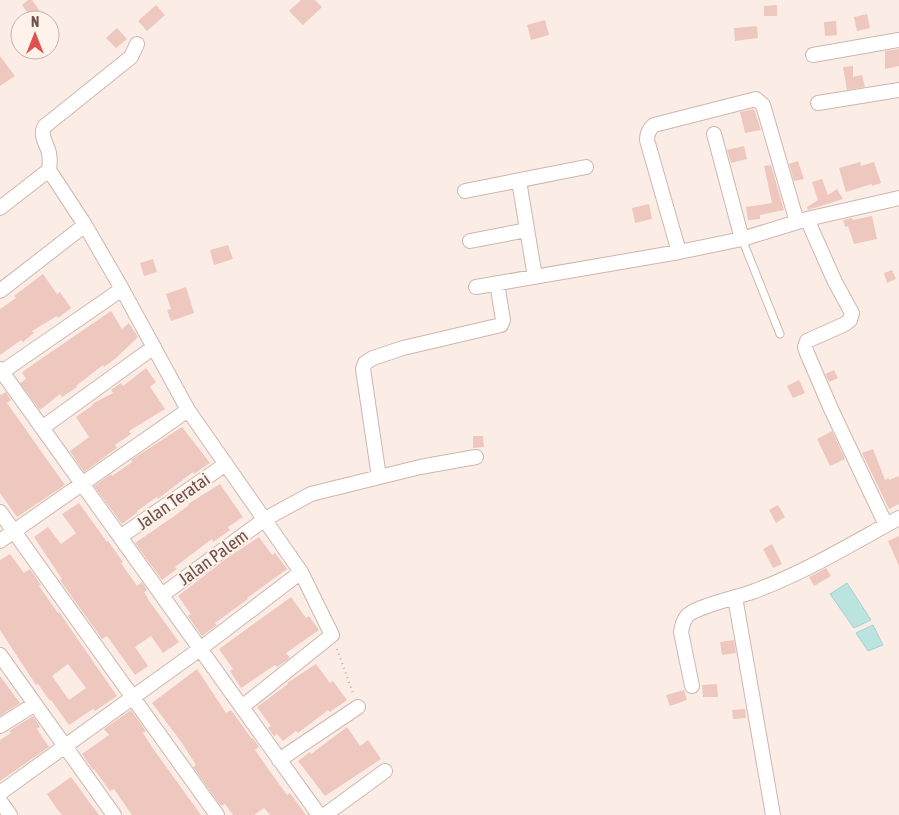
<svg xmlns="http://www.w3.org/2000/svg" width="899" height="815" font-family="'Asap Condensed',sans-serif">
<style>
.water{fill:#bbe3e0;stroke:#a1d4d1}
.building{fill:#eec7be;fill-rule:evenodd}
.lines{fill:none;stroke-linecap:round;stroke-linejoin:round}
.service-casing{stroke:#ceb6af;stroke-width:9}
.minor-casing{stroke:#ceb6af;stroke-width:16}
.path{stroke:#d3aaa1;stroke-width:2;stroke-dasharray:1 4;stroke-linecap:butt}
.service{stroke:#fff;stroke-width:7}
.minor{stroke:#fff;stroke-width:14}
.labels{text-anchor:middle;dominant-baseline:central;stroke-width:4;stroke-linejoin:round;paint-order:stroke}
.street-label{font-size:18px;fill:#72514c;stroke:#fef2eb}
</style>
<rect width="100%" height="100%" fill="#fbede5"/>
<path class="water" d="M847,583L871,620L854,628L830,594Z
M873,625L883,645L868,651L856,633Z"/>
<path class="building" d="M28,0H32L46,20H33L22,5Z
M301,0H315L322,7L303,25L289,11Z
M156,5L165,15L147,31L138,21Z
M777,5V16H764V6Z
M867,14L870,28L857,31L854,17Z
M545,20L549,35L531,40L527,25Z
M836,21L837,35L825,36L824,22Z
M757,26L758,38L735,41L734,28Z
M117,28L127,39L116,48L106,38Z
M899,49V66L885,69V51Z
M0,56L15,76L0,86Z
M853,66V77L862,75L865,87L847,90L843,67Z
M754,109L761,130L745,133L740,112Z
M744,146L747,159L731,163L727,150Z
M798,161L804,179L794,181L789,164Z
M860,162L861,166L874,162L881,183L872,186V184L846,192L839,168Z
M771,165L784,210L760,215V219L748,220L746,207L772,203L764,166Z
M822,179L828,195L837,189L843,199L808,210L807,207L818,200L812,182Z
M649,204L652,219L635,223L632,208Z
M872,216L877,239L854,244L848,226L845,227L843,220L852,218L853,220Z
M228,245L233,259L214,265L210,250Z
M153,259L157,272L144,276L140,263Z
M892,270L896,279L887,283L884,273Z
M43,274L57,294L60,292L71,308L58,318L57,316L32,331L34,333L23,342L21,340L0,355V309L16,298L14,296Z
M186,287L194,313L171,321L167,310L171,309L166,294Z
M111,311L122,329L129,323L138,337L116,358L104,367L103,365L76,386L77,387L62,397L60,394L40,410L20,383L26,379L22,372Z
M146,368L156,382L150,387L165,409L129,431L131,434L115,445L117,448L84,472L70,451L89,437L76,417L93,405L92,404L113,393L111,390L121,383L123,386Z
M834,370L838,378L829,382L825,374Z
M799,380L805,393L793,398L787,386Z
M6,392L11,400L7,403L65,485L17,517L0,493V394L1,395Z
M182,427L210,463L194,474L193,472L158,499L157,497L137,511L138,512L122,524L94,486L111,474L112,476L132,462L131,460Z
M832,431L845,459L830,466L817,439Z
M473,436H483L484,447L473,448Z
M873,449L885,480L889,478V480L899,476V504L889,509L862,453Z
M220,484L243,517L228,527L230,530L213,542L212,539L192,554L175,567L177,569L162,580L135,543L173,517L189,505L188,504Z
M79,503L107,542L108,541L123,562L121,563L137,586L142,582L147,590L144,592L148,598H147L179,642L163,653L151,636L135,647L148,666L135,675L107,636L102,639L60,580L62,579L34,537L48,527L61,544L76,533L62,514Z
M778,505L785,517L776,523L769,510Z
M899,536V566L888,541Z
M259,537L272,555L275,553L287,569L247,598L248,599L215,623L217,625L202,636L188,616L191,614L178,596L227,558Z
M772,544L782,564L773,568L763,549Z
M10,554L24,573L30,569L41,585L39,586L58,613L59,612L117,696L95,711L93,709L69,725L51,700L50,701L38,684L36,685L0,630V560ZM68,664L86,688L69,700L52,676Z
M826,568L831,576L814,586L809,577Z
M291,597L306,618L309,616L319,630L286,653L290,658L283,663L277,667L275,665L241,688L230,671L233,669L219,649Z
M734,640L736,653L722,655L720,642Z
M316,664L330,683L333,681L347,700L330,712L328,710L298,733L296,731L283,741L277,734L274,736L268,728L271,726L257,707L288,684L287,683Z
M197,669L226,713L231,710L252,739L253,738L259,747L255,750L269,770L287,795L290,793L306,815H270L264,808L254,815H233L225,804L221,806L193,767L196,765L182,743L152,703Z
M0,676L20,703L0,716Z
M717,684L718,697H703L702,685Z
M684,690L687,700L670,706L666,695Z
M745,709L746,718L733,719L732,710Z
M131,710L146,731L143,733L154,750L201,815H132L114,789L110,791L94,769L93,770L82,754L109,735L104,729Z
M33,716L40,727L37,729L49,747L0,781V740L11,733L9,731Z
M347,727L360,746L368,740L381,759L325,796L298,761L310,752L311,754Z
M71,777L82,792L99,815H62L57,809L47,794Z"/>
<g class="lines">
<defs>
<path id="service" d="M742,239L780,334"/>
<path id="minor" d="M137,44L131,57L45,126C39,135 47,144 49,153C50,159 50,164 49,170L85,225L122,289L188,410L301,572L332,635L242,707
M813,55L899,40
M818,103L899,90
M714,134L742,239
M519,181L535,277
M465,191L586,167
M0,208L49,170
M807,219L835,282L852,313L850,320L845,324L807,341L805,347L807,353L831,409L886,525
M470,241L527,230
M679,252L647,140C647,133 649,129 654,125L756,99L763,105L797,222
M476,287L679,252L742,239L807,219L899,198
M0,291L85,225
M0,369L319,815
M2,372L122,289
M42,428L154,347
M379,477L363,369L365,363L373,358L403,348L501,325L503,320L497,283
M0,512L217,815
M120,537L226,464
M0,541L188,410
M162,595L265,519L311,494L420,467L476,457
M735,597L773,815
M0,655L114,815
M692,686L681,632C682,626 683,620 688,615C698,606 738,597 752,592C804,573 851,544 899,518
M0,726L35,704
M279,760L358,707
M0,793L200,649L301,572
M0,801L10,815
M325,815L385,771"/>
</defs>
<use href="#service" class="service-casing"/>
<use href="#minor" class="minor-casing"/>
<path class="path" d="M337,649L354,696"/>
<use href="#service" class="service"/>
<use href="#minor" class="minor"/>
</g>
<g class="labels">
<g class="street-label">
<text transform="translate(173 501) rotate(-35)">Jalan Teratai</text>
<text transform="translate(213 557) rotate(-36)">Jalan Palem</text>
</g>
</g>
<g transform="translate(35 35)"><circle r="24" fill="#fef2eb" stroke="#c6b2ab"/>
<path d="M0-4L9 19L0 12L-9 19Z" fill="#dd5251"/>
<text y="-8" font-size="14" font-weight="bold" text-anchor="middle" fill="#72514c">N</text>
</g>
</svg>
